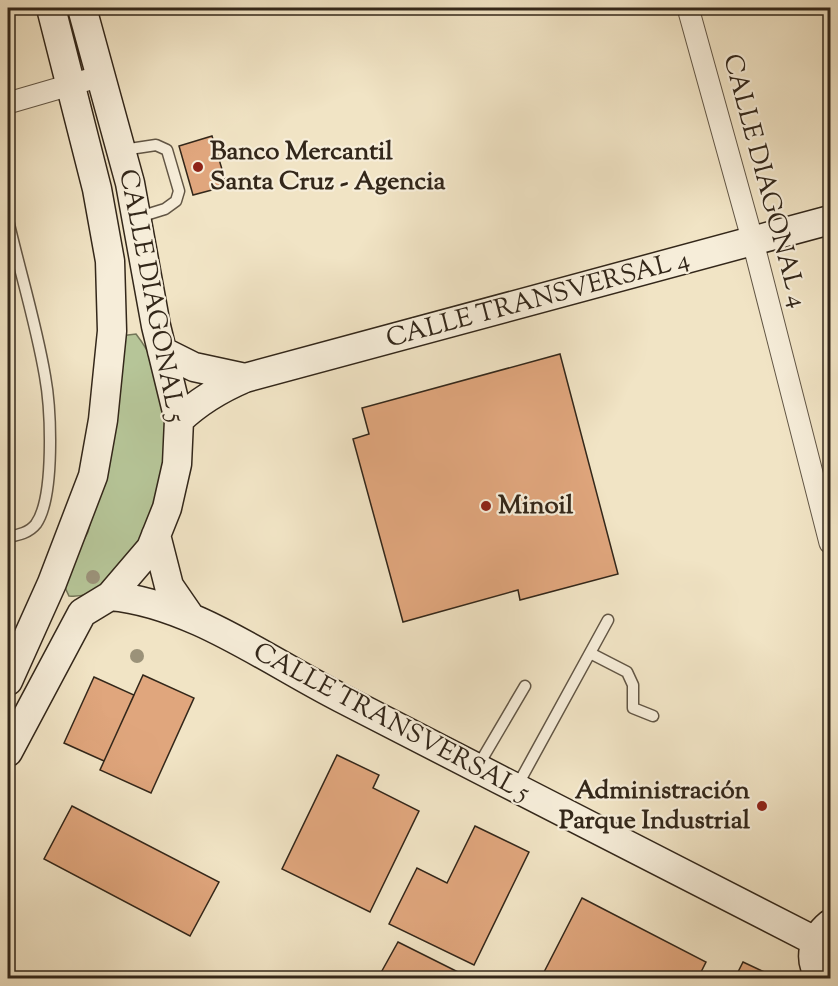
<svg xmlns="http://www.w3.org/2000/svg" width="838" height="986" font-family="'Sorts Mill Goudy',serif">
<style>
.green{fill:#b6c598;stroke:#747659;stroke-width:1.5}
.building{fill:#e0a67d;stroke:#33271a;stroke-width:1.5}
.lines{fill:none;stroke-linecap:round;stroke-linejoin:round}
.lane-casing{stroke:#625645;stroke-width:13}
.street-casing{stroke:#625645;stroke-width:23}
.secondary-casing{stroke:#33271a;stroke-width:31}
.lane{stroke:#f6edd9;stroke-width:10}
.street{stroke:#f6edd9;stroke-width:21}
.secondary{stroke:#f6edd9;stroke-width:28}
.tree{fill:#9b9279}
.poi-dot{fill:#8f2418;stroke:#f6edd9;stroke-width:2}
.labels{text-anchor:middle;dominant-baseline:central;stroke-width:4.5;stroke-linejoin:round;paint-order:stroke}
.poi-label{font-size:26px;font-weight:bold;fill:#33271a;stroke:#f6edd9;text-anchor:start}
.street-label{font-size:26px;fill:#33271a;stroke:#f6edd9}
</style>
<rect width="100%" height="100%" fill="#f1e4c5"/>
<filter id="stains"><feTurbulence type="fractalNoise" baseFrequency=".00333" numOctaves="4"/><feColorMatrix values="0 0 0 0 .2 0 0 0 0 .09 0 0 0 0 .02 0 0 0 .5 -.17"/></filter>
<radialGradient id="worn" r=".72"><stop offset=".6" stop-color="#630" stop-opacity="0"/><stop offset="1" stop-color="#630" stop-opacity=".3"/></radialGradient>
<path class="green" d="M136,334C150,352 164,380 166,404C167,421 169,442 166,459C161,505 126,601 69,596L62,581L88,532L101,480L120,336Z"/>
<path class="building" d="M212,136L227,186L193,195L179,146Z
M560,354L618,574L520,600L518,590L403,622L353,439L369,434L362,408Z
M143,675L194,698L151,793L100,770Z
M94,677L134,695L104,761L64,743Z
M337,755L379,775L373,788L419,811L370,912L282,869Z
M72,806L219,882L190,936L44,859Z
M475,826L529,852L474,965L389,924L417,868L447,883Z
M582,898L706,962L698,978H541Z
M398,942L470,978H378Z
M743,962L777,978H735Z"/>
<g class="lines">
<defs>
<path id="lane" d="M123,150L156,145L167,150L179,191L176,201L165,209L136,218
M8,220C20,272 36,323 45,376C51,409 55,497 36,524C29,533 18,535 8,537
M590,653L627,672L633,685V708L653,716
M478,766L525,686
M516,788L608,620"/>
<path id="street" d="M688,8L753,242L830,543
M8,103L101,76"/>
<path id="secondary" d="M162,351L194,367L245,378
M179,420C199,401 219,389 245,378L830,220
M156,535L169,586L191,618
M110,596C191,603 270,662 341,698C499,779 657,861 815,941
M8,681L52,583L93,476L103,420L112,331L110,261L97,189L51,8
M8,752L82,613L110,596L151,548L167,508L177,464L179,420L156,326L130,183L82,8
M821,978C807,959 813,938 830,924"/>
</defs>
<use href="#lane" class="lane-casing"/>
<use href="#street" class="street-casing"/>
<use href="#secondary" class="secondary-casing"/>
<use href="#lane" class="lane"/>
<use href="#street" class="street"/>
<use href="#secondary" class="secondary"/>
</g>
<g class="tree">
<circle cx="93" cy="577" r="7"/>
<circle cx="137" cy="656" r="7"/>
</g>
<g class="poi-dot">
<circle cx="198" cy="167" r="6"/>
<circle cx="486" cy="506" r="6"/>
<circle cx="762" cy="806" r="6"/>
</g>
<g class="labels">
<g class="poi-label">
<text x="210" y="152">Banco Mercantil<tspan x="210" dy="30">Santa Cruz - Agencia</tspan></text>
<text x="498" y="506">Minoil</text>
<text x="750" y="791" text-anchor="end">Administración<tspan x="750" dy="30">Parque Industrial</tspan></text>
</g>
<g class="street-label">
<text transform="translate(764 181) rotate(75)">CALLE DIAGONAL 4</text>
<text transform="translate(151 296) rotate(79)">CALLE DIAGONAL 5</text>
<text transform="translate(538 300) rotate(-15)">CALLE TRANSVERSAL 4</text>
<text transform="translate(391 723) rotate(28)">CALLE TRANSVERSAL 5</text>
</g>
</g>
<rect width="838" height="986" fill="none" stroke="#f1e4c5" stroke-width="30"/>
<rect x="9" y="9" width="820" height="968" fill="none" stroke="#33271a" stroke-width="3"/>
<rect x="15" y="15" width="808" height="956" fill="none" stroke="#33271a" stroke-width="1.5"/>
<rect width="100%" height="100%" filter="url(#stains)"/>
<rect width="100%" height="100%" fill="url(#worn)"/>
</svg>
